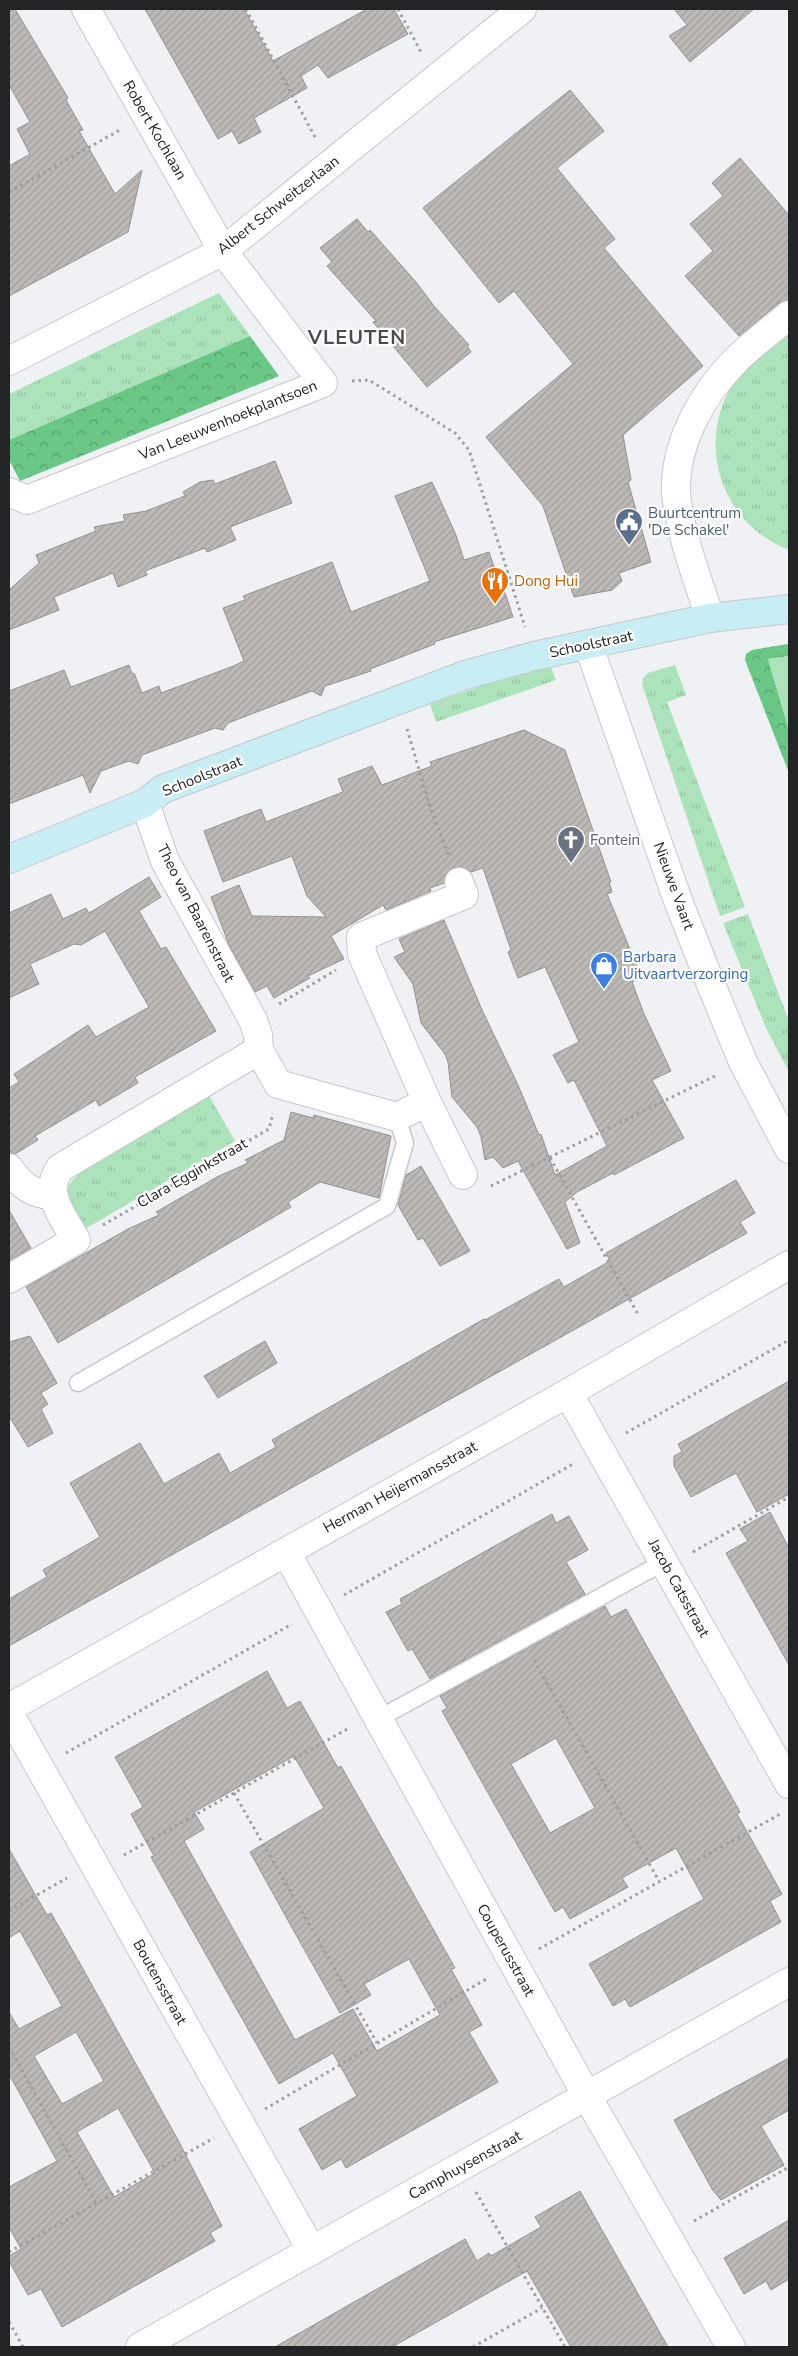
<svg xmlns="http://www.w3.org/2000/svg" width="798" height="2356" font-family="'Nunito Sans',sans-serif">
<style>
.grass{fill:url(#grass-tufts)}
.forest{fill:url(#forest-crowns)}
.garden{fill:#ace3ba}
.building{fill:url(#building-hatch);stroke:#969190;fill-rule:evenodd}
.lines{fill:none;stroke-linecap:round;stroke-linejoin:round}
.lane-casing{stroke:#c6c8cc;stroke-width:19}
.street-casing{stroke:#c6c8cc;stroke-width:30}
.secondary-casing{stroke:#c6c8cc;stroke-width:30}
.path{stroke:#9c9da0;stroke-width:3;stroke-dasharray:2.5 4;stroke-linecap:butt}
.lane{stroke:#fff;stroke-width:16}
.street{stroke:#fff;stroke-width:28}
.secondary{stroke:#c8edf4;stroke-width:28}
.labels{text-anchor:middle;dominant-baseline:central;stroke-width:4.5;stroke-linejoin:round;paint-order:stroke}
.street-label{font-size:15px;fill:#232425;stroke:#fff}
.service-label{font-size:15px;fill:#4e5e75;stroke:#fff;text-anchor:start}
.food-label{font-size:15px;fill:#c56008;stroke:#fff;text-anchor:start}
.worship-label{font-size:15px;fill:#5b616d;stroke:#fff;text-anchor:start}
.shop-label{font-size:15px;fill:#366cbe;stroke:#fff;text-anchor:start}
.district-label{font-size:20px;font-weight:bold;letter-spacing:1px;fill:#494b4e;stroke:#fff}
</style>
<defs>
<pattern id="grass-tufts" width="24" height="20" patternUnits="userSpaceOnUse" patternTransform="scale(1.25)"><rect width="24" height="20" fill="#ace3ba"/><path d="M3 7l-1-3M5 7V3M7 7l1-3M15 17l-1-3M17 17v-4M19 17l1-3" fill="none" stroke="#94c3a0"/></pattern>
<pattern id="forest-crowns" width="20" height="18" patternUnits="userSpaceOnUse" patternTransform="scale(1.25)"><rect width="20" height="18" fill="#6ac786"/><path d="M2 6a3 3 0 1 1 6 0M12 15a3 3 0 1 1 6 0" fill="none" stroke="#57a16d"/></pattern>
<pattern id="building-hatch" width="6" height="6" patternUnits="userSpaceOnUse" patternTransform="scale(1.25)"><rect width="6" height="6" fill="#bdb9b7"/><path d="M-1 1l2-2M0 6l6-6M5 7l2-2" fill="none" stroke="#a29f9d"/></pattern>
</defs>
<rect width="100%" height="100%" fill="#eff1f5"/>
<path class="grass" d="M219,293L250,336L9,440V394Z
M789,333V550C718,522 694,439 737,377C746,364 776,344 789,333Z
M675,665L686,695L667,702L745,907L720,916L642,684L643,678L648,673Z
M551,667L556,680L436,722L430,704L503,678Z
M748,914L789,1021V1072L766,1028L723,923Z
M208,1094L235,1141L85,1229L68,1203L67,1187L84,1167Z"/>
<path class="forest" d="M250,336L279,376L20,481L9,460V440Z
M788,644L789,656L768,659L789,730V773L745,660L746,654L752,650Z"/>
<path class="garden" d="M789,656V730L768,659Z"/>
<path class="building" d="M9,9H15L68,98L66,100L83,130L79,131L115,194L142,170L128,232L9,296V166L30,154L17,129L30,122L9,85Z
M145,9H244L273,61L367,9H394L408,34L328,78L318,65L301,76L307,88L254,118L261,132L239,144L232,131L218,139Z
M674,9H754L690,62L669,36L687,25Z
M570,90L604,131L557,168L615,239L604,248L703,366L623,435L631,480L628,482L651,562L619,573L622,581L612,590L574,597L543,506L486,437L573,364L514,291L499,303L423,208Z
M740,158L789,215V300L779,303L739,336L685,276L713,251L690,224L723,196L712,183Z
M357,219L368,232L370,230L416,282L434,306L469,345L467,346L471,352L427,387L373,322L376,321L327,266L332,262L320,248Z
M275,461L292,503L230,527L236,540L207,552L205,548L145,571L147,575L118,587L113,573L54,597L59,610L9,630V590L39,563L36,555L96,531L94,527L125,521L123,515L146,511L185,496L183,492L200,482L213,480L215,484Z
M432,482L456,535L464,560L489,552L495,570L497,569L513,617L434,642L435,644L370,669L371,671L325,686L321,696L312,691L228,723L223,730L215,728L142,755L138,764L129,761L101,771L90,793L83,775L9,804V691L64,670L71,687L129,665L132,674L134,673L142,693L159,686L161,693L231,667L244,661L223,608L245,600L243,596L332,562L351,612L430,581L395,496Z
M524,730L565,750L611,882H609L612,892L607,894L642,978L632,982L644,1014L671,1071L652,1080L684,1138L614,1175L613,1173L577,1192L565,1202L580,1243L567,1249L518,1161L503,1168L493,1157L485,1160L481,1137L477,1127L452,1097L448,1062L445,1054L421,1023L413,984L394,957L405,952L399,939L444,920L482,1010L518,1085L539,1135L541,1134L555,1175L607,1146L574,1080L568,1083L553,1055L579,1042L545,967L518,978L508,952L511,950L483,868L471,872L462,867L453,868L447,873L444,883L430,888L431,891L386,910L383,905L331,936L344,959L308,976L310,978L274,998L267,986L255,992L229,945L211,897L239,885L252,916L326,917L307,896L292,856L223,882L204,831L261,809L266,822L343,792L338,779L372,766L382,785L432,766L430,762Z
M149,877L161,897L139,911L161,949L166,947L216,1031L135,1077L138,1083L99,1106L96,1100L35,1136L38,1140L15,1154L9,1153V1088L19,1082L14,1074L88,1025L96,1037L149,1007L105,931L81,945L74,944L30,964L39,984L9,998V913L51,894L63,919L86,908L89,913Z
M291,1112L313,1118L314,1115L391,1136L379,1198L320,1182L288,1202L291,1207L58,1343L26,1287L128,1229L159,1215L156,1212L217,1177L248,1163L245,1160L284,1140Z
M421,1166L470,1251L440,1266L423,1238L418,1240L398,1205L406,1175Z
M736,1180L755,1213L740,1222L747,1233L9,1646V1599L47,1577L43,1570L100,1537L70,1483L140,1443L164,1484L219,1453L230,1473L276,1447L272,1440L484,1319L485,1320L559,1279L564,1287L610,1261L606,1253Z
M9,1210L31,1248L10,1260L9,1258Z
M30,1336L57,1383L41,1393L48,1404L41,1409L53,1433L28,1447L9,1416V1342Z
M265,1341L277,1363L218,1398L204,1376Z
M789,1381V1494L757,1512L736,1473L691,1497L674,1466V1456L682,1452L678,1444Z
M770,1512L789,1548V1665L726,1553L748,1541L740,1529Z
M552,1514L556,1523L569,1516L588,1550L566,1562L585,1594L430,1679L412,1649L408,1651L386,1612L402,1604L400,1599Z
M605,1606L611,1617L626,1609L740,1812L737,1814L782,1894L770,1901L781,1922L630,2007L625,1999L613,2006L589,1964L704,1899L676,1848L622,1878L628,1887L570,1919L563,1907L555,1912L442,1711L447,1708L440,1696ZM556,1738L595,1808L550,1833L511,1764Z
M267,1671L287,1708L300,1701L338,1768L341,1766L383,1840L455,1968L451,1969L482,2025L469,2032L498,2082L346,2168L341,2159L322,2170L299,2129L357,2096L333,2053L279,2084L151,1857L154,1856L131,1814L143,1807L115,1757ZM294,1756L324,1808L250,1852L295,1933L340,2013L371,1995L364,1984L409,1959L440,2015L377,2051L353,2009L295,2040L184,1841L204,1829L194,1812Z
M9,1849L47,1915L51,1913L78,1960L178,2140L222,2226L210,2233L215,2241L62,2327L41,2289L28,2295L9,2261V2256L21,2249L9,2227V2187L57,2161L9,2074V2012L19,2029L62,2006L20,1931L9,1938ZM76,2032L104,2081L62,2104L34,2056ZM118,2108L155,2173L114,2197L77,2132Z
M789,2058V2110L761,2126L784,2165L721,2200L712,2189L674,2120Z
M580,2191L668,2347H571L527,2271L392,2347H275L465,2239L477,2261L489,2253L491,2256L541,2227L535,2217Z
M789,2220V2279L771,2290L766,2281L744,2294L724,2258Z"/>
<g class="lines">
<defs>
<path id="lane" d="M78,1383L387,1206L405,1143L397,1117
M378,1719L664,1562"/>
<path id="street" d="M9,361L223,251L522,9
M9,492L27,500L323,383L223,251L86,9
M710,618C698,580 683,542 677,502C670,450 701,395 737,359C753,343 772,330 789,315
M588,644L677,898L710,982L743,1062L789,1149
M145,803L165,861L253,1020L258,1035L259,1050L278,1084L397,1117L427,1102L362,954L361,937L464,895L459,882
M427,1102L463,1175
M9,1168C20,1184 31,1194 51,1195
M9,1279L76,1240C63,1216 42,1194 60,1168L259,1050
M568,1393L789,1784
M286,1552L587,2096L731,2347
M9,1708L568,1393L789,1265
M9,1713L312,2251
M140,2347L789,1982"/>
<path id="secondary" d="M9,859L145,803L163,789L465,675L534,656L710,618L789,609"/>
</defs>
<use href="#lane" class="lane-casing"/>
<use href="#street" class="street-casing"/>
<use href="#secondary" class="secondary-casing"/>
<path class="path" d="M246,9L315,137
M398,9L421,52
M9,192L120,130
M352,381L369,380L455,433L469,450L525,627
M407,729L431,810L449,856
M279,1004L336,970
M550,1158L639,1316
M491,1186L717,1075
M103,1225L269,1129L273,1113
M626,1433L789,1340
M693,1552L789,1497
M344,1595L573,1464
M534,1660L659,1881
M66,1753L292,1624
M234,1793L377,2043
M124,1855L349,1728
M9,1911L67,1878
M539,1949L782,1813
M9,2047L96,2203
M265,2109L488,1978
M476,2192L565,2347
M694,2221L789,2167
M9,2252L214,2138
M9,2322L23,2347
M473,2347L542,2308"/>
<use href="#lane" class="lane"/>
<use href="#street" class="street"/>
<use href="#secondary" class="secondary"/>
</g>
<defs>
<symbol id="civic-pin" viewBox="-11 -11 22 30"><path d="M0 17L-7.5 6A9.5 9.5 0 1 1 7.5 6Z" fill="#5c6f8a" stroke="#fff"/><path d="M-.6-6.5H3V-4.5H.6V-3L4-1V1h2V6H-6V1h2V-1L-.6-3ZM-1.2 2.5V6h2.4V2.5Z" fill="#fff"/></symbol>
<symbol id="restaurant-pin" viewBox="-11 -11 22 30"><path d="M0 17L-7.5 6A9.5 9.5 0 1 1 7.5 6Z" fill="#e8710a" stroke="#fff"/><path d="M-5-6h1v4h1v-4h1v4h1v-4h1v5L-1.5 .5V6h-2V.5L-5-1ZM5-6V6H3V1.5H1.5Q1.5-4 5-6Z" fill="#fff"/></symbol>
<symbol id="church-pin" viewBox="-11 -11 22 30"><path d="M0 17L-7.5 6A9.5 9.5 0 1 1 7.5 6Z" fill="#6b7280" stroke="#fff"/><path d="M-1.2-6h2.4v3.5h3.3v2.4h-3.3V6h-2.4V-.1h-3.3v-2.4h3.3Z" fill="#fff"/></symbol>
<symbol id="shop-pin" viewBox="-11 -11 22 30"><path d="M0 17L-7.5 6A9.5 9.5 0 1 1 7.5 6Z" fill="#3f7fe0" stroke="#fff"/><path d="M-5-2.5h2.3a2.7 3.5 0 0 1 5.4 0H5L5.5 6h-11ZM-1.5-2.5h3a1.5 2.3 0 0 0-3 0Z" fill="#fff"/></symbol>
</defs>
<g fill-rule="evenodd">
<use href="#civic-pin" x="613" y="506" width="32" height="43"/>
<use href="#restaurant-pin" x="479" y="565" width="32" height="43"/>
<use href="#church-pin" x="555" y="824" width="32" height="43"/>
<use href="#shop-pin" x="588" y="950" width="32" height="43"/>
</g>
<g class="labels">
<g class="street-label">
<text transform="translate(155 130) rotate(60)">Robert Kochlaan</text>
<text transform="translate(278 205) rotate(-38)">Albert Schweitzerlaan</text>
<text transform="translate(228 420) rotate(-22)">Van Leeuwenhoekplantsoen</text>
<text transform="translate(591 644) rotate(-12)">Schoolstraat</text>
<text transform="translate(202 776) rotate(-22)">Schoolstraat</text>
<text transform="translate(674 886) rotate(70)">Nieuwe Vaart</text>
<text transform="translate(196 913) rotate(63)">Theo van Baarenstraat</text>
<text transform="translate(192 1173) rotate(-30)">Clara Egginkstraat</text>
<text transform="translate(400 1487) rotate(-29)">Herman Heijermansstraat</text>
<text transform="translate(679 1588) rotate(61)">Jacob Catsstraat</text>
<text transform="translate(506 1950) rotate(61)">Couperusstraat</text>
<text transform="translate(160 1982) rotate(61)">Boutensstraat</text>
<text transform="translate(465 2165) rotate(-29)">Camphuysenstraat</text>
</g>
<g class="service-label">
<text x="648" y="513">Buurtcentrum<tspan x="648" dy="17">'De Schakel'</tspan></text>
</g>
<g class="food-label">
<text x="514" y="581">Dong Hui</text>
</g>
<g class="worship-label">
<text x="590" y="840">Fontein</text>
</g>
<g class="shop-label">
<text x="623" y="957">Barbara<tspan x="623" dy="17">Uitvaartverzorging</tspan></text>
</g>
<g class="district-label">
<text x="357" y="337">VLEUTEN</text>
</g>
</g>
<rect width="798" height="2356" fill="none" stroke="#232425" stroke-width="20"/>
</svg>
